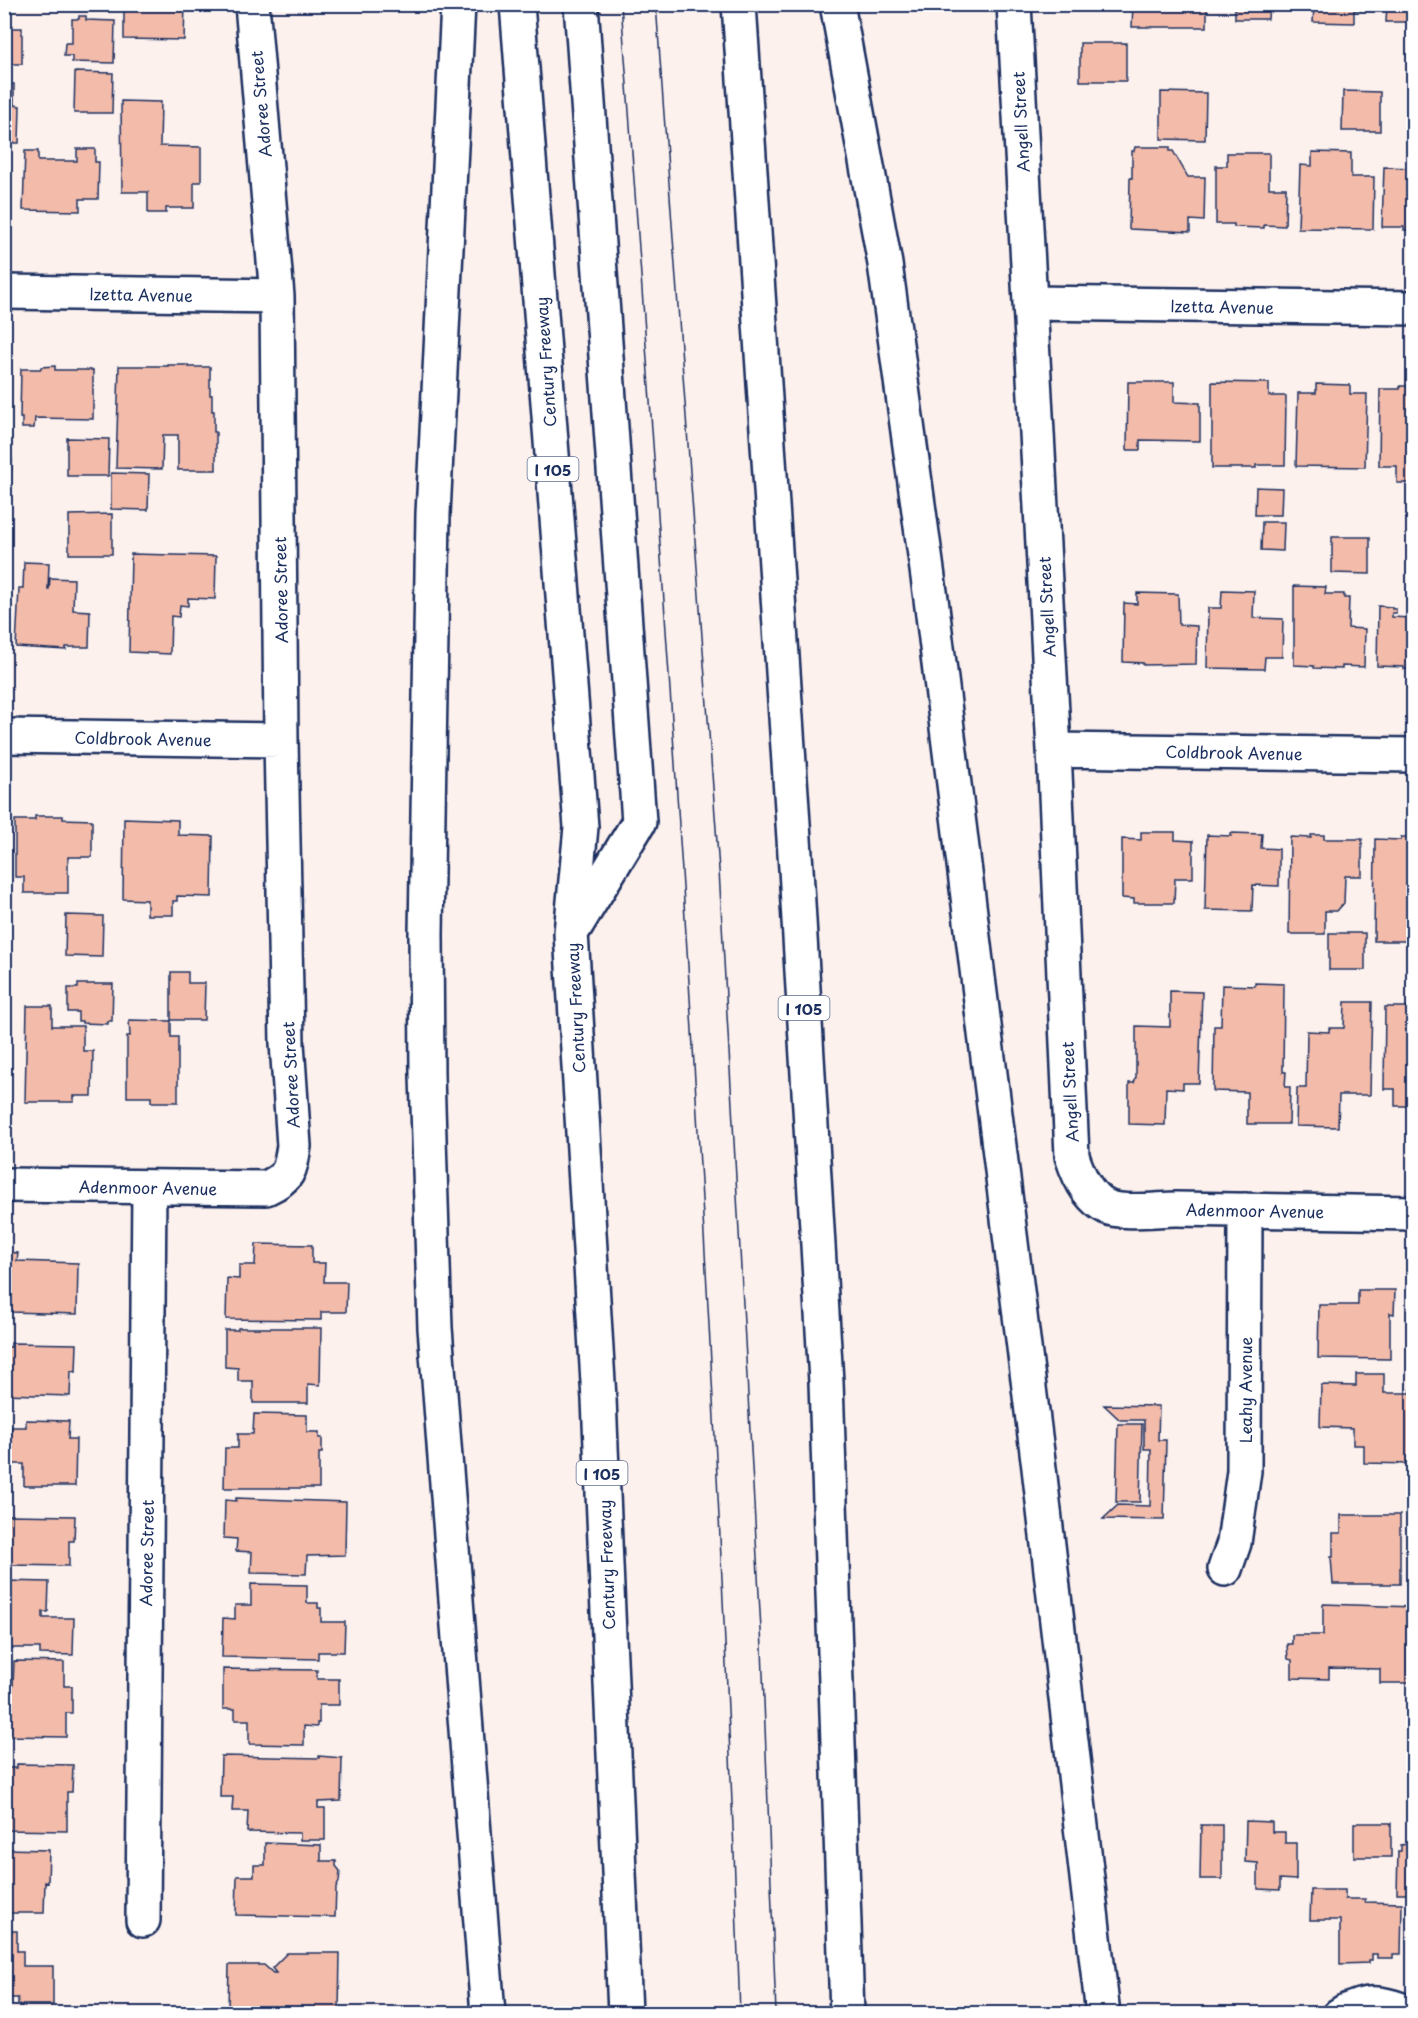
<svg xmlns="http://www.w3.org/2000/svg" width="1418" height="2018" font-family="'Playpen Sans',sans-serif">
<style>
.building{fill:#f3bba9;stroke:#1b2f5e;stroke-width:1.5}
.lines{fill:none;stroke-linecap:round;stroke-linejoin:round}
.service-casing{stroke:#1b2f5e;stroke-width:26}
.minor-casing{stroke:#1b2f5e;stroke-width:38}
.motorway-casing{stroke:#1b2f5e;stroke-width:38}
.service{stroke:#fff;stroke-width:21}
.minor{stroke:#fff;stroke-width:33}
.motorway{stroke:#fff;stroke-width:33}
.tram{stroke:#1b2f5e;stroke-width:1.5}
.labels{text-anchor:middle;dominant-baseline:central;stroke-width:6;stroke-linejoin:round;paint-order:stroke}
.shield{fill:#fff;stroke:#5f6d8e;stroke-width:1.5}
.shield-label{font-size:15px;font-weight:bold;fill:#1b2f5e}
.street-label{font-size:16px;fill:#1b2f5e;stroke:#fff}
</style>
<rect width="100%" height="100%" fill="#fdf1ee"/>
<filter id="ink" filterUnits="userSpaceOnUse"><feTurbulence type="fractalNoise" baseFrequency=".0167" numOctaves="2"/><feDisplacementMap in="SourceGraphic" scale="12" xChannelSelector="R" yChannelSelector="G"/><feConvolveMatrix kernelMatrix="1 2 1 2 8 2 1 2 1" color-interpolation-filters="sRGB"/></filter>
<g filter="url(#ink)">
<path class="building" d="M27,4H57V7L27,6Z
M124,4H185L184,40L124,39Z
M1133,4H1207V27H1132Z
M1235,4H1269L1268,19H1235Z
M1302,4H1363V10H1354V23L1313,22L1314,7H1302Z
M1387,4H1414V22H1386Z
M79,16H86V20L115,21L114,63L72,62V56H64L65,43H72V19H79Z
M4,28H22V64H4Z
M1080,43H1126V81H1080Z
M75,72L113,73L112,113H74Z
M4,84H14V105L20,106L19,143H4Z
M1343,91L1380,92V131H1342Z
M1161,92L1206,93L1205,140L1161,139Z
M121,101L161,102L160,146L201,147V182H194V208H166V213H148V192H122Z
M1135,147H1170V151H1173L1188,177H1205L1204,221L1190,220V232L1129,229L1130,178H1132V151H1134Z
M77,149H95V162H99L98,199H80V211L23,210L25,151H38V161H77Z
M1312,152L1351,153V177H1374L1373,229L1298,228L1300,165L1312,166Z
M1227,153H1269V188H1286L1285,226L1264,225V228L1234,227V224H1216V166H1227Z
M1384,167L1414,168V230H1404V227H1382Z
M168,365H188V367H210V395H212V411H214V432H216V470H178V435H163L162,469L116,468L119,366H168Z
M55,366V370H93V419L35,418L34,428H22V418H20L21,369H41V367Z
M1128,382H1174V402L1200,403V441L1140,440V450H1127Z
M1212,382L1269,383V396H1286L1285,465H1256V468H1212Z
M1316,384L1350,385V394H1367L1365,467L1296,466L1298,393H1316Z
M1400,386H1414V483H1397V466H1379L1380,389H1400Z
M67,438L109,439L108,476H67Z
M4,456L12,459L10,500H4Z
M111,473L149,474L148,510L111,509Z
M1256,487L1282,488L1281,515H1255Z
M112,514V554H69V515Z
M1262,522H1284L1283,551L1261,550Z
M1332,537H1370V574L1332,573Z
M131,554L216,556L215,599L188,598V606L180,605L179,617L171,616L170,654L129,652Z
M24,562L49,563L48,589H49L50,578L74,579L73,610L90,611L89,647H66V650L16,647L19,588H23Z
M1294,586L1326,587L1325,594H1344V598H1349L1348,628L1365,629L1364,667L1342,666V669L1314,668V666L1294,665Z
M1222,590L1254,591L1253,618L1283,619L1282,657H1265L1264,669L1207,668L1208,608H1221Z
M1137,593L1178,594L1179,625L1197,626L1196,664L1143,665V663L1123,662L1124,603L1137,604Z
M4,598H8L7,635H4Z
M1378,606L1392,607V609H1396V613H1392V617L1411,618L1414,614V670L1404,669V667L1377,666Z
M35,816H63V819L92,820V857H68V893H24V877H15V820H35Z
M124,818L178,820V835L213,836L212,897L177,896V901H173V915H147V900L123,899Z
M1141,832H1175V840L1193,841V878H1175L1174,903H1134V899L1122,898V839L1141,840Z
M1231,833L1262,834L1261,848L1279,849V886L1253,885L1252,911L1205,910L1207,835L1231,836Z
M1311,835H1324V839H1362V876H1345L1344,903L1337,911H1325V934H1289L1290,837L1311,838Z
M1401,837H1414V928H1411V941H1374L1375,839L1401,840Z
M66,915L103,916L102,957L65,956Z
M1329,933H1365V970H1329Z
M171,972H188V983H205L204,1020H171Z
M1255,983L1284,984L1283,1072H1286L1285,1087H1290L1289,1124H1247V1092L1213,1091L1214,1026H1221L1222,985L1255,986Z
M78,984H113L112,1021H108V1024L82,1023V1021H78V1012H68V988H78Z
M1170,991L1202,992L1199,1083H1183V1089L1166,1088L1165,1125L1129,1124V1083H1134L1136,1077V1026L1170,1027Z
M1345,1002H1372L1370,1095H1339L1338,1127L1296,1126L1297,1088H1306L1307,1031L1329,1032V1028H1344Z
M27,1006H52V1026H83V1051H93L92,1096H74V1102H25Z
M1385,1007H1414V1106H1395V1089H1384Z
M4,1019H6V1064H4Z
M129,1020L171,1021V1037H178V1102H151V1097H127V1036H130Z
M256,1244L312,1245V1263H325L324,1282H347L346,1312H321V1320L226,1319L227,1278L239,1279V1265H255Z
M4,1252L18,1253L17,1261L78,1263L77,1314L11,1312V1297L4,1296Z
M1358,1290H1395L1394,1314L1390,1313V1359L1318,1358L1319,1305H1358Z
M238,1328H321L320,1385L308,1384V1403H253V1381H238V1368L225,1367V1330H238Z
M11,1343L77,1344L76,1372L71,1371L70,1396L4,1394V1347H11Z
M1356,1374H1384V1393H1411V1380H1414V1464L1364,1463V1445H1353V1428L1320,1427L1321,1385L1356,1386Z
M1104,1405L1159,1406L1158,1440H1166L1164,1520L1103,1519L1118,1505L1150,1506L1151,1449H1144V1420H1120Z
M254,1414L307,1415V1432H319V1438H322V1453H319V1488H224L225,1448H238V1434H253Z
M26,1420L69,1421L68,1439H76L75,1486H24V1464H4V1435L11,1436V1427H26Z
M1118,1424H1142L1140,1502H1116Z
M236,1498L346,1502L345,1555L307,1556L306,1574L251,1573L252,1552L236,1551L237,1539L224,1538L225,1500L236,1501Z
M8,1515L75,1516L74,1541H69V1566L8,1565Z
M1341,1515H1400V1584H1333L1331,1557H1333V1533H1341Z
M4,1581L49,1582L48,1612H43V1618H74L73,1655L40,1654V1648H4Z
M251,1584L307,1585V1603H318V1608H321V1622H345L344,1652H318V1659L222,1657L223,1618L235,1619V1605H251Z
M1323,1604L1414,1607V1683H1380V1669L1329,1668V1679L1292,1678V1660L1288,1659L1287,1644H1292V1635H1323Z
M14,1661L64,1662V1686H72V1713H66V1737L5,1736L4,1694H6V1685H13Z
M223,1669L317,1670V1679H339V1705H319V1723H317V1727L304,1726V1745L249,1744V1720H235V1709H223Z
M221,1756L319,1758V1756L342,1758L341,1801L318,1802V1808H325V1840H300V1833L247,1832L248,1811H232L233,1797H220Z
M17,1764L73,1765L72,1792H67V1831L4,1830V1768H17Z
M1246,1821L1272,1822V1832H1285V1843H1296V1880L1280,1879V1890L1258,1889V1863L1245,1862Z
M1354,1823H1391V1857H1354Z
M1201,1825H1222V1879H1200Z
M1408,1833H1414V1894H1397L1398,1851H1401V1845L1408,1844Z
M265,1843L321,1845V1861H336V1866L340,1871L339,1882L336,1888L335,1917L236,1915L237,1876H254V1865H265Z
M4,1849L49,1850L48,1883L45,1882L44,1913H4Z
M1311,1890H1345V1899H1365V1902L1402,1903L1401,1954H1393V1958H1377V1954H1372V1960H1369V1963L1340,1964V1920H1310Z
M4,1931H17V1951H23V1966H53V2005H18V1998H4Z
M287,1953H340L339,2011L228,2009L229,1965H264L273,1973H276L272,1968Z"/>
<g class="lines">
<defs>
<path id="service" d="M1332,2014C1338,2007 1344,2005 1353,2002C1375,1993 1392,2000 1414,2008"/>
<path id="minor" d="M1014,4L1054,750L1072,1156C1078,1175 1088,1198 1107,1207C1121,1214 1159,1209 1176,1209C1255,1210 1334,1211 1414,1213
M4,292L277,296
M1030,303L1414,308
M4,736L281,740
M1054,750L1414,755
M4,1185L266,1188C290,1177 290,1171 294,1146L287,1043L281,740L277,296L252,4
M1225,1569L1234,1543L1244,1471L1245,1210
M143,1920L149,1187"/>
<path id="motorway" d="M458,4L433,514L426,934L427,1075L435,1328L488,2014
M517,4L581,827L571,933L599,1399L625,2014
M739,4L796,869L826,1382L847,2014
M837,4L885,264L931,599L1039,1468L1103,2014
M575,927L639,822L581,4"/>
</defs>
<use href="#service" class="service-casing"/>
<use href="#minor" class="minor-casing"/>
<use href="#motorway" class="motorway-casing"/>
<use href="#service" class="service"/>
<use href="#minor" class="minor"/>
<use href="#motorway" class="motorway"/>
<path class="tram" d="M621,4C671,673 717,1343 740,2014
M656,4L719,870L762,1648L776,2014"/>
</g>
</g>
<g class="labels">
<g class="shield">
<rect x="527.5" y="457" width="51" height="24" rx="4.5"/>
<rect x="778.5" y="996" width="51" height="24" rx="4.5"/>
<rect x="576.5" y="1461" width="51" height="24" rx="4.5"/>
</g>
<g class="shield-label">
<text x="553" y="469">I 105</text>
<text x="804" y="1008">I 105</text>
<text x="602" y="1473">I 105</text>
</g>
<g class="street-label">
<text transform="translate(260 104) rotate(-95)">Adoree Street</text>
<text transform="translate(1020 122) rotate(-93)">Angell Street</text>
<text transform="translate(141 294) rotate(1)">Izetta Avenue</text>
<text transform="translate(1222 306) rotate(1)">Izetta Avenue</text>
<text transform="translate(545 362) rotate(-94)">Century Freeway</text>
<text transform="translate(280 590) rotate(-91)">Adoree Street</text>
<text transform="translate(1046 607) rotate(-93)">Angell Street</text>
<text transform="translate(143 738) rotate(1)">Coldbrook Avenue</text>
<text transform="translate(1234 752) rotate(1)">Coldbrook Avenue</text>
<text transform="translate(575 1008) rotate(-93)">Century Freeway</text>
<text transform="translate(290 1075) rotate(-93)">Adoree Street</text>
<text transform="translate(1069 1092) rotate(-93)">Angell Street</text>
<text transform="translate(148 1187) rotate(1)">Adenmoor Avenue</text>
<text transform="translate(1255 1210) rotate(1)">Adenmoor Avenue</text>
<text transform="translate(1245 1390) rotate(-90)">Leahy Avenue</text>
<text transform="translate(146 1553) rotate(-89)">Adoree Street</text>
<text transform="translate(606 1565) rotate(-92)">Century Freeway</text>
</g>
</g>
<rect width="1418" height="2018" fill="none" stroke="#fff" stroke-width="24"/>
<rect x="12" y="12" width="1394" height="1994" fill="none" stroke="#1b2f5e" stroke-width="2" filter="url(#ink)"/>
</svg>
